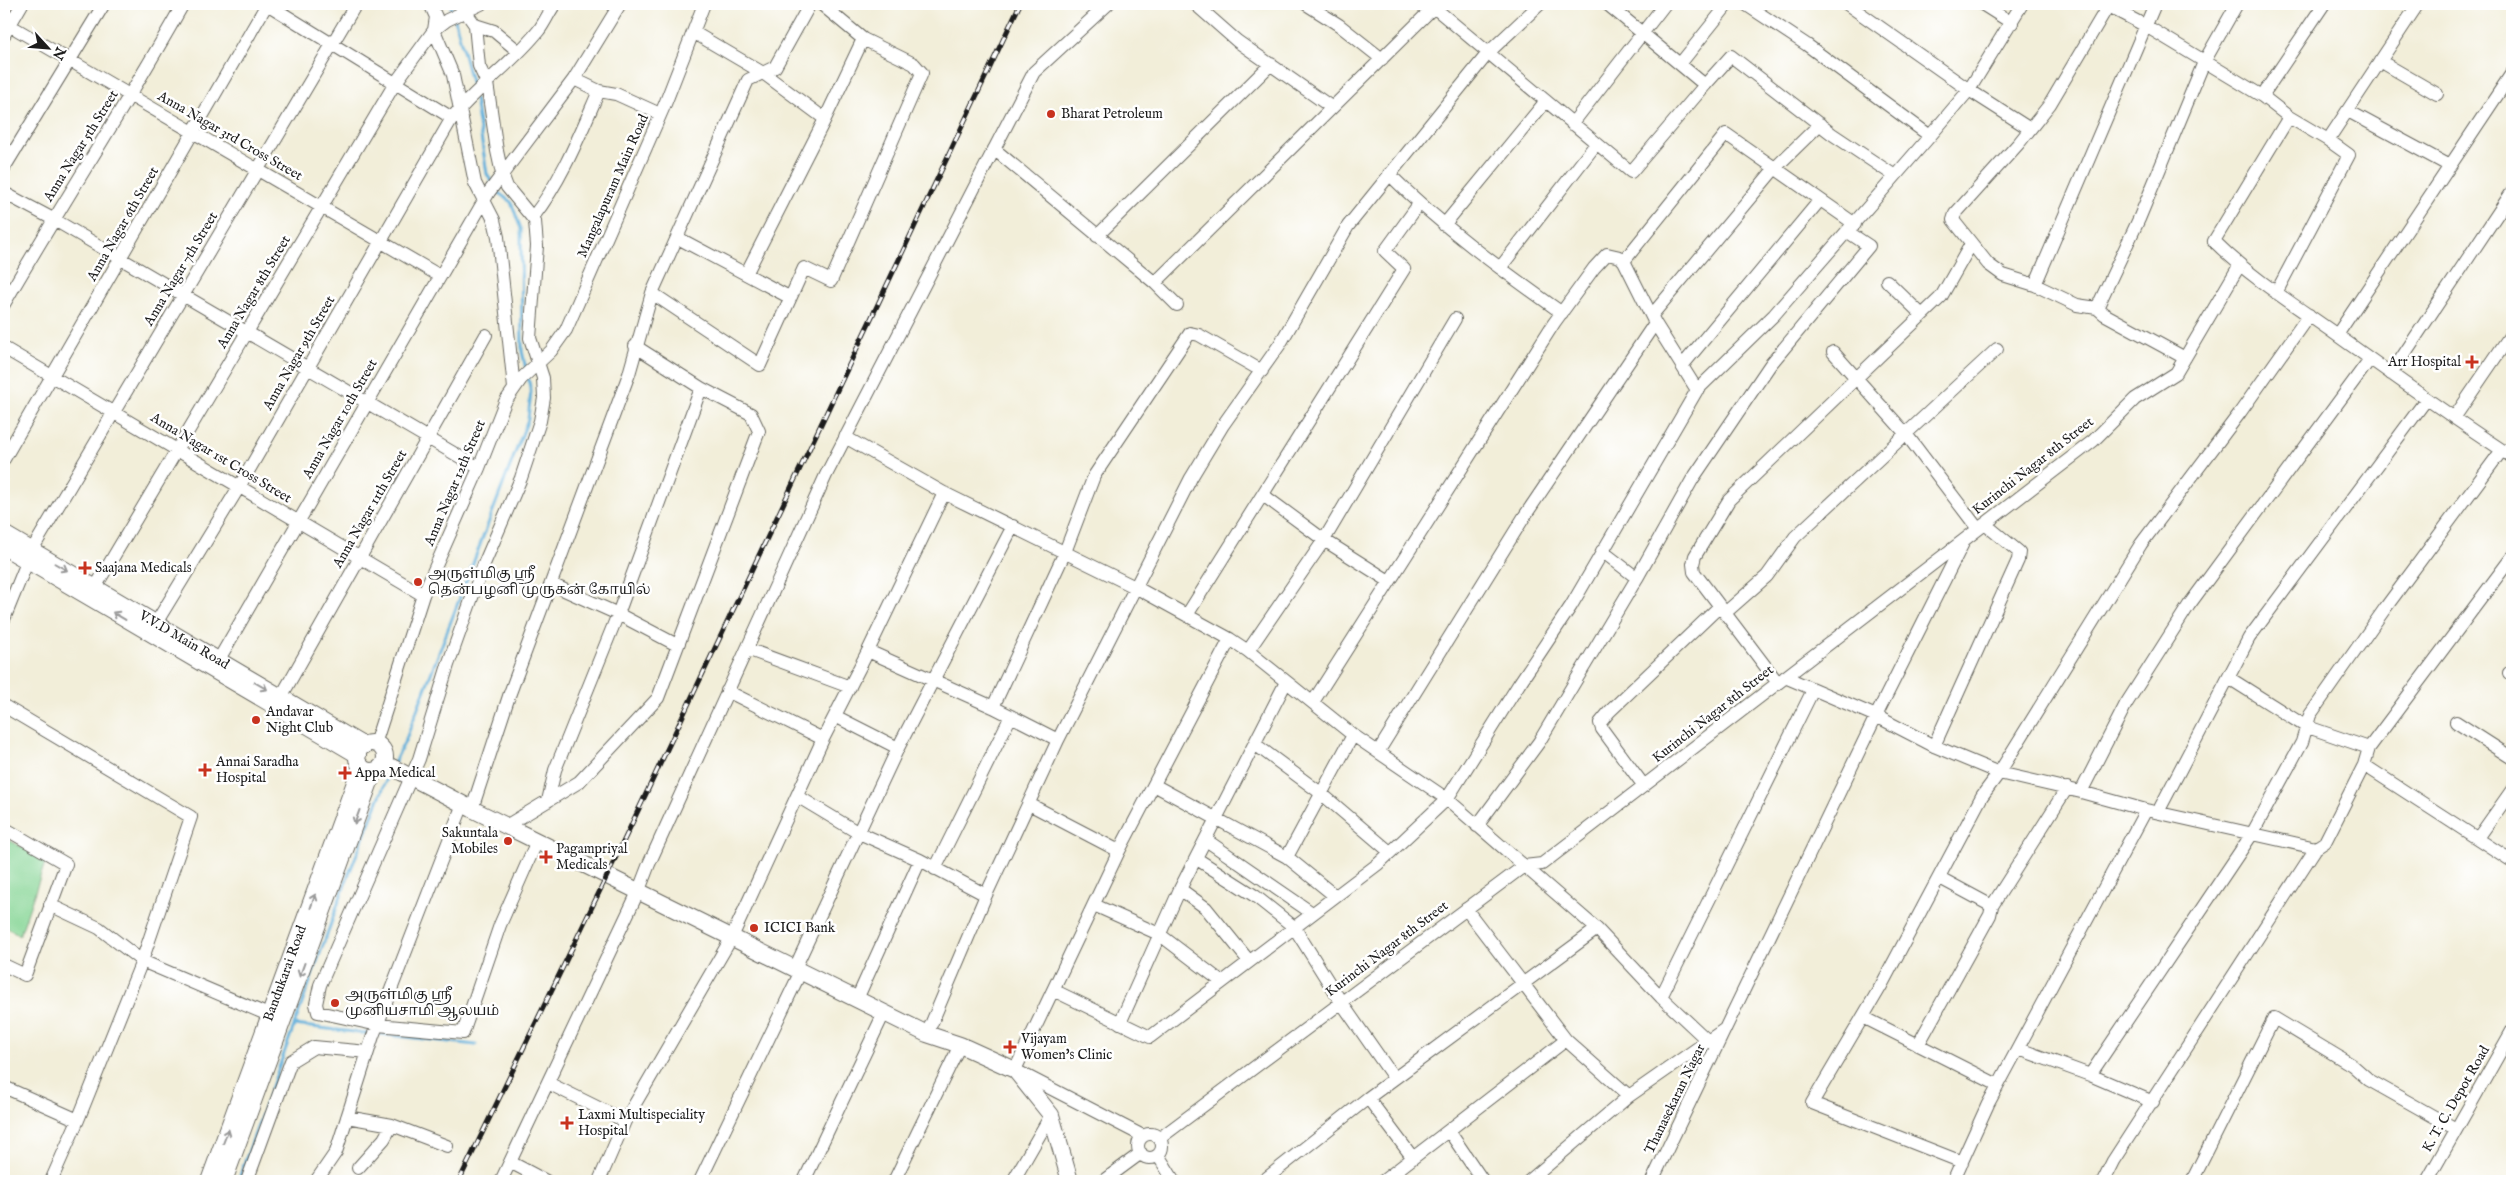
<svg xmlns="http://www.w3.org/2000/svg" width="2516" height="1185" font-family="'IM FELL English','Noto Serif Tamil',serif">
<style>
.green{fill:#86d595;stroke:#517858}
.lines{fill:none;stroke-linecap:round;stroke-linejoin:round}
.stream{stroke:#61b0db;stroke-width:3}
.minor-casing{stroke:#67665e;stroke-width:14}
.major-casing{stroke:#67665e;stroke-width:18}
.minor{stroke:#fff;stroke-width:12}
.major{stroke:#fff;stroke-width:16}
.rail-casing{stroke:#1c1c1c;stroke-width:5}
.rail{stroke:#fff;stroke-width:3;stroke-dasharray:9;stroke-linecap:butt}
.oneway{stroke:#999}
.poi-dot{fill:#c8321e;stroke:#fff;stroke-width:2}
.labels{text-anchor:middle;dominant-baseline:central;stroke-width:5;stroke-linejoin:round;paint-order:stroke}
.poi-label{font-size:14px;fill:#1c1c1c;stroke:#fff;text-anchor:start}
.street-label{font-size:14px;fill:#1c1c1c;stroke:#fff}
</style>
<rect width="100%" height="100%" fill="#fff"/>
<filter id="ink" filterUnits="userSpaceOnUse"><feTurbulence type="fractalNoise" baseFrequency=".02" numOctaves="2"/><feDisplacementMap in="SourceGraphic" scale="10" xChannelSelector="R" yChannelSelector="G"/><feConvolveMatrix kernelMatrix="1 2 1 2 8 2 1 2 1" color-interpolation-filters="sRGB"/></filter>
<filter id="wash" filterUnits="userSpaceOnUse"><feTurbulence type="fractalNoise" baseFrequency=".0096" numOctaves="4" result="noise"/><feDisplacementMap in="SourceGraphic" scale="20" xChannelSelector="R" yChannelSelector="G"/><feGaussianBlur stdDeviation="1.12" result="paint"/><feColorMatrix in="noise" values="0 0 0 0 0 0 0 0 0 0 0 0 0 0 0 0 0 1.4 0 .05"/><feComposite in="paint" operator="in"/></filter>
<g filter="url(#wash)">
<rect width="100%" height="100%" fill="#f2eed9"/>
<path class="green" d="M4,831L5,838L46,860L20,935L4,926Z"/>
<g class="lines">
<path class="stream" d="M450,4L453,13
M455,19L473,90
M475,99L487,174L492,183
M496,191L511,202L521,229L522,351L526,369
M394,763L406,739L528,419L531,391L528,378
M294,1025L371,1034
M378,1034L476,1045
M238,1181L348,876L390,771"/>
</g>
</g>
<g filter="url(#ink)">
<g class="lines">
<defs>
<path id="minor" d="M267,4L452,118
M430,4L436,17L434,30L453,75L475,183L494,220L498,237L514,388
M460,4L475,25L479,66L487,83L497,151L502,174L507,187L535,221L537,246L530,338L543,378L544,398L540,421L521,478L484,564L448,665L419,759L320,985L316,1004L318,1012L378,1025L463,1033L500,925L537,841
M1195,4L1237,41L1331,107
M1306,4L1339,25L1382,59
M1430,4L1631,172L1705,85
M1607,4L1705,85L1731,56L1832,134L1895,176
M1745,4L1807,45L1930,136
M1847,4L1969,90L2030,129
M1982,4L2012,23
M2104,4L2146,26L2262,96L2289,117L2328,140L2418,4
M2108,6L2050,104L2019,143L1955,214L1953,220L1988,264L2003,275L2035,285L2077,305L2097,308L2104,314L2185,358
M4,22L440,276
M475,25L494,31L518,51
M693,32L763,73L825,119
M4,35L22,4
M2380,61L2437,94
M1680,64L1728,4
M574,79L599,91L616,94L660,114
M2262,96L2324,4
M2348,111L2450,166
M2289,117L2214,241C2250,277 2293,304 2334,333C2390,373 2445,413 2502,450
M1572,124L1665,4
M994,149L1155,283L1177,305
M4,168L104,4
M1389,174C1442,227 1502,270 1562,313
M4,193L53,219L479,468
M533,217C562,180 580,134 599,91
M1444,225L1546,101
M1097,236L1271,64
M678,238L789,297
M1624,261L1726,134L1855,224
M1500,268L1596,144
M746,274L825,119L863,39
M1887,281L1922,315
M1155,283L1434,7
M2035,285L2155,4
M652,293L760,365L804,268L831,281L922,73L914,64L863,39L821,4
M2276,293L2349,155L2328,140
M4,304C62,203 126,106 183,4
M2097,308L2139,219L2204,62L2237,4
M1652,315L1775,168L1820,124
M2337,335L2512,73
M4,348L423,595
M1833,352L1906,434L1978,529
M1682,366L1820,200
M2391,374L2512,192
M2454,418L2512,333
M845,437L944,493L1137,588L1230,639L1248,651L1353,735L1447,799L1597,929L1661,997L1708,1041
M4,459L267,4
M1263,495L1324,540L1389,581
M1602,551L1637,578
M551,584L618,614L677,645
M96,586L394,85L434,30L447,20L481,4
M1725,613L1767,576L1795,537L1997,349
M1187,615L1404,269L1385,251L1419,204
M4,619L32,550L356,4
M156,623L239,487L452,118C478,86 513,63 539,30C545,22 549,12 555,4
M747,649L850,687
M868,651L944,493
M1248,651L1324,540L1455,319
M218,661L489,192L574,79L620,4
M2509,673L2512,675
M1785,677L1876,716L1934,746L1999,773L2081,792L2146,810L2316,848
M2229,678L2305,726L2369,748
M1778,683L1694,572L1693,564L1695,556L1729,500L1941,297L1971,244
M727,691L823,739
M281,697L486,335
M1313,702L1554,323L1594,268L1607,254L1620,257L1624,261L1655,323L1697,390
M4,706L191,817L142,961L78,1120L4,1087
M993,707L1065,552L1094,476L1190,333L1199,335L1262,371
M835,716L898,748
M2456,722L2512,758
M1058,740L1191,478L1223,425L1280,344L1348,226L1489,52L1540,4
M375,744L423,595L479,468L505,402L521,379L551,351L566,330L665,104L704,4
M1256,745L1322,794L1390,852
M1934,746L2018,560L2019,552L1985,524
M1378,752L1524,517L1655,323
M2364,765L2512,861
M1154,785L1287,857L1335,896
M1644,786L1602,729L1600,723L1609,712L1720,606
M2081,792L2126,704L2189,605L2370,359
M797,796L857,832L920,860L986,895
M548,801L555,770L618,614L701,388
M1029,804L1119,851
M472,809L510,693L629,374L652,293L748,80L775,67L810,4
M2158,812L2249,638L2426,400
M506,826L579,782L658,698L759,431L751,414L701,388L635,346
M1477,826L1539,742L1637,578L1692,480L1770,365L1869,246L1848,232
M4,828L66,864L25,975L4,965
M2478,838L2512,790
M1206,840L1312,913
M1287,857L1353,735
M1197,859L1255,896L1294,927L1341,1002L1394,1078
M935,869L1011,716
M1940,878L1992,906
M1180,889L1206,908L1249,961
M50,905L99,928L142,961L271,1016
M1094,905L1159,934L1222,982
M1466,909L1566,1040L1629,1096
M795,968L898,748L1013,526
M1053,990L1119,851L1230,639
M1661,997L1813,690
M857,999L920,860
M1863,1017L1998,1085
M1120,1023L1180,889L1286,682
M1918,1045L1990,915L1992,906L2067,788
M2019,1049L2090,1075L2252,834L2302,742L2310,715L2386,607L2502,450L2512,457
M2090,1075L2153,1102
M548,1083L625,1121L599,1181
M1368,1098L1413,1158
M347,1117L392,1125L447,1146
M625,1121L732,937L823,739L868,651L993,707L1058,740L986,895L927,1034
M1449,1131L1483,1181
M1138 1146a12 12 0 1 1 24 0a12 12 0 1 1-24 0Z
M1143,1136L1015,1070L1053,990L1150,1037L1378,864L1447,799L1519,684L1571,606L1697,390L1774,315L1930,136L1969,90L2022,4
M1160,1138L1524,866L1542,864L2093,441L2135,399L2176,373L2239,266
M1158,1155L1174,1181
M510,1162L546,1181
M1962,1162L1812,1103L1881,986L1982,796L1999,773L2141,544L2239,414L2309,315
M358,1168L384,1139L392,1125
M51,1181L78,1120
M247,1181L291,1061L314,1047L368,1052
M316,1181L336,1152L373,1036L463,804
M501,1181L639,890L649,864L826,475L1034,72L1108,4
M700,1181L801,971
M804,1181L884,1013
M894,1181L960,1045
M1013,1181L1051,1115
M1103,1181L1141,1153
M1263,1181L1368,1098L1597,929
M1383,1181L1566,1040
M1529,1181L1629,1096L1725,1029L1876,716L1963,543
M1652,1181L1725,1029
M1953,1181L1988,1104L2146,810
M2103,1181L2113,1161L2316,848L2325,842L2364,765L2369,748L2512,557
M2192,1181L2274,1018L2352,1065L2369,1080L2456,1129
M2427,1181L2512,1031"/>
<g id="major">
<path id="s1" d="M4,534L364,746"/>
<path d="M4,547L358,755"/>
<circle cx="371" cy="757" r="14"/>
<path d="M384,763L472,809L927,1034L960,1045L1015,1070L1051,1115L1070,1181"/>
<path id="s2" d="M209,1181L361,766"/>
<path d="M224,1181L374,771"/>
</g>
</defs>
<use href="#minor" class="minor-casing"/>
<use href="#major" class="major-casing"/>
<use href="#minor" class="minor"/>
<use href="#major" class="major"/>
<defs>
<path id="rail" d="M459,1181L608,874L1020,4"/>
</defs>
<use href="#rail" class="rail-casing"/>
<use href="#rail" class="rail"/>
</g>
<defs><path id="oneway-shaft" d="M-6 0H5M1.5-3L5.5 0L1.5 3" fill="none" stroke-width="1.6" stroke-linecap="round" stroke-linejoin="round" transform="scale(1.25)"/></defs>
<g class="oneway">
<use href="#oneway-shaft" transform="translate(61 567) rotate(30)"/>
<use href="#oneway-shaft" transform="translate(119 616) rotate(-149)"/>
<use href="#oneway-shaft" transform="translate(261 686) rotate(30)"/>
<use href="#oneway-shaft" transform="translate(357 817) rotate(110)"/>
<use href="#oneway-shaft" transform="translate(313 901) rotate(-70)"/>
<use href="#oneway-shaft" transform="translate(302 970) rotate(110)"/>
<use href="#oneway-shaft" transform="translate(226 1136) rotate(-69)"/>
</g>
</g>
<g class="poi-dot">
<circle cx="1051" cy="114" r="5"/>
<path d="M2469.5 354.5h5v5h5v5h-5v5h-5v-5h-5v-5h5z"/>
<path d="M82.5 560.5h5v5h5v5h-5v5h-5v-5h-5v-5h5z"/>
<circle cx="418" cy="582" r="5"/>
<circle cx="256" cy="720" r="5"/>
<path d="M202.5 762.5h5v5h5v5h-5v5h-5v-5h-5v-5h5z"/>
<path d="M342.5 765.5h5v5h5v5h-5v5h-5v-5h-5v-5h5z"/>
<circle cx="508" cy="841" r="5"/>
<path d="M543.5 849.5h5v5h5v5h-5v5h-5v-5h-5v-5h5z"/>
<circle cx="754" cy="928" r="5"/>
<circle cx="335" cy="1003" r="5"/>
<path d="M1007.5 1039.5h5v5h5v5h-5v5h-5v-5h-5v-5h5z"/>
<path d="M564.5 1115.5h5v5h5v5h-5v5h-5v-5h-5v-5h5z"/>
</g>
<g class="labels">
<g class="poi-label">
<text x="1061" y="114">Bharat Petroleum</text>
<text x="2461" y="362" text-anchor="end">Arr Hospital</text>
<text x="95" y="568">Saajana Medicals</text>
<text x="428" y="574">அருள்மிகு ஶ்ரீ<tspan x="428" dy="16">தென்பழனி முருகன் கோயில்</tspan></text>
<text x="266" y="712">Andavar<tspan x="266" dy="16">Night Club</tspan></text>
<text x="216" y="762">Annai Saradha<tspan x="216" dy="16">Hospital</tspan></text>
<text x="355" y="773">Appa Medical</text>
<text x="498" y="833" text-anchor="end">Sakuntala<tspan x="498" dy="16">Mobiles</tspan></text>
<text x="556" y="849">Pagampriyal<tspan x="556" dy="16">Medicals</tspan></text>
<text x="764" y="928">ICICI Bank</text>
<text x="345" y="995">அருள்மிகு ஶ்ரீ<tspan x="345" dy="16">முனியசாமி ஆலயம்</tspan></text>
<text x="1021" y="1039">Vijayam<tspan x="1021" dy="16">Women's Clinic</tspan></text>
<text x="578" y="1115">Laxmi Multispeciality<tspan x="578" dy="16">Hospital</tspan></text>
</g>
<g class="street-label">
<text transform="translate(230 136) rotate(30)">Anna Nagar 3rd Cross Street</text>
<text transform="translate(81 146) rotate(-58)">Anna Nagar 5th Street</text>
<text transform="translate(613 186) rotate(-66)">Mangalapuram Main Road</text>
<text transform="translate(123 224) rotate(-60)">Anna Nagar 6th Street</text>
<text transform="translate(181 269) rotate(-59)">Anna Nagar 7th Street</text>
<text transform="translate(254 292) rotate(-59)">Anna Nagar 8th Street</text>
<text transform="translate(299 353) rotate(-60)">Anna Nagar 9th Street</text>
<text transform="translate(340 419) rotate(-60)">Anna Nagar 10th Street</text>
<text transform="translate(221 458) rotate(31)">Anna Nagar 1st Cross Street</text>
<text transform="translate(2033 466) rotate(-38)">Kurinchi Nagar 8th Street</text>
<text transform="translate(455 483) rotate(-67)">Anna Nagar 12th Street</text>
<text transform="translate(370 509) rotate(-60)">Anna Nagar 11th Street</text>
<text stroke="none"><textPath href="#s1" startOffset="209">V.V.D Main Road</textPath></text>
<text transform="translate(1713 714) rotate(-38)">Kurinchi Nagar 8th Street</text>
<text transform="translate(1387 949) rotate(-37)">Kurinchi Nagar 8th Street</text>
<text stroke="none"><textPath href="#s2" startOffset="221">Bandukarai Road</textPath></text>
<text transform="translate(1675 1099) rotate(-64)">Thanasekaran Nagar</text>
<text transform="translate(2456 1099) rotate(-60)">K. T. C. Depot Road</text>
</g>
</g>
<rect width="2516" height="1185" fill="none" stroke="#fff" stroke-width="20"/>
<g transform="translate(48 48) rotate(116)" stroke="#ffffff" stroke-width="4" paint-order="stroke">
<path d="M0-4L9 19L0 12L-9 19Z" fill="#1c1c1c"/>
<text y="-8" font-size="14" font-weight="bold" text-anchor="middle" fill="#1c1c1c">N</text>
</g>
</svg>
